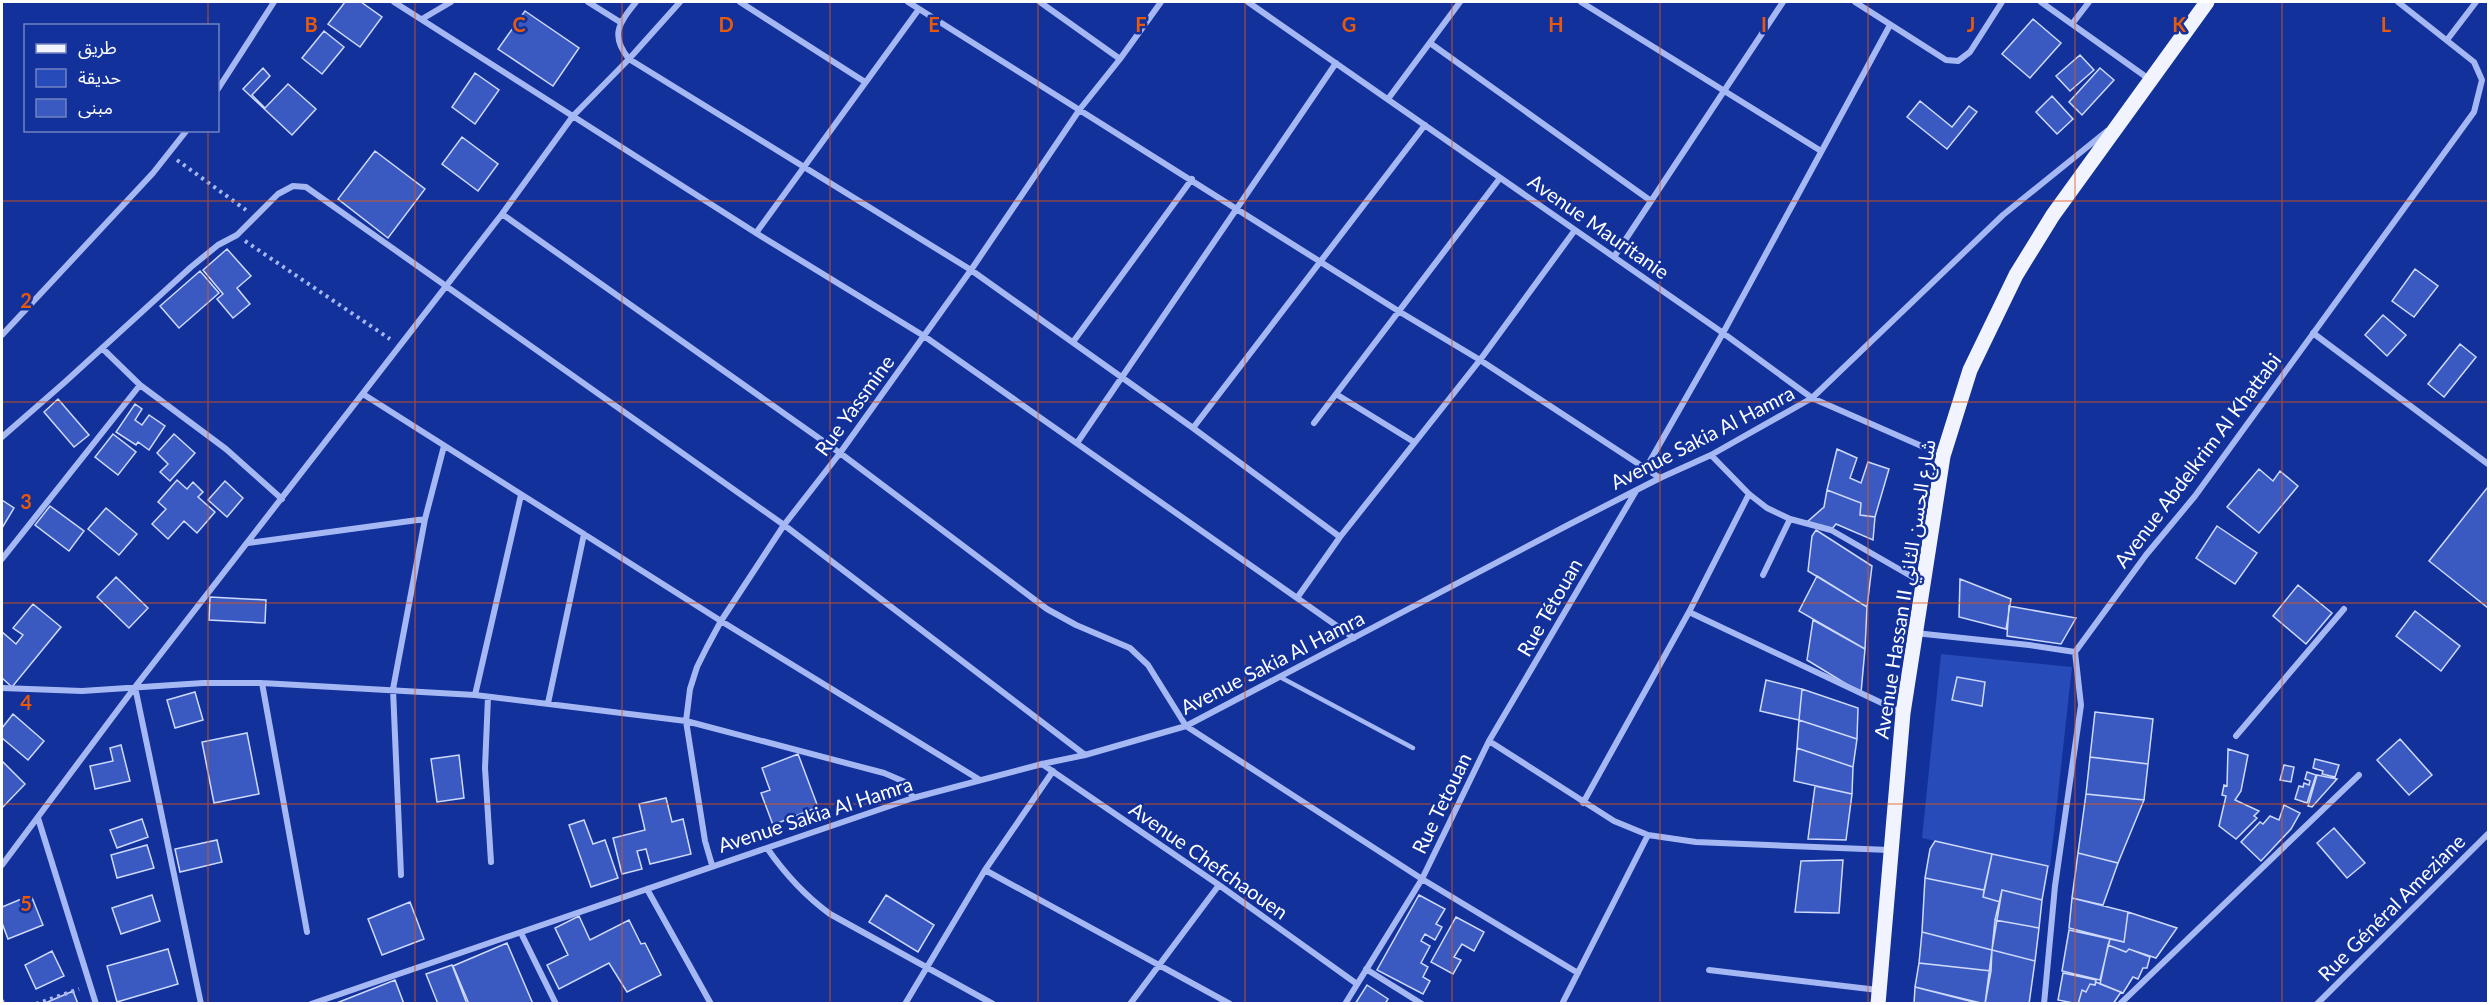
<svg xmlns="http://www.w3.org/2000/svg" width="2490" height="1005" font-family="Lato,'Noto Sans Arabic',sans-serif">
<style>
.green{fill:#284bba}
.building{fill:#3b5ac1;stroke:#cdd9fd;stroke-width:1.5}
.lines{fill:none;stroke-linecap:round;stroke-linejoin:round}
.path{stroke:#a5b8f4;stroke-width:4;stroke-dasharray:3 4.5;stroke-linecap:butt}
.lane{stroke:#a5b8f4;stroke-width:4.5}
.street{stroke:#a5b8f4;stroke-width:6}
.primary{stroke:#f1f4ff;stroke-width:15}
.grid{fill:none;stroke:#e8590c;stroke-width:1.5;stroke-opacity:0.55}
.labels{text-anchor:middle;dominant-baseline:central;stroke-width:5;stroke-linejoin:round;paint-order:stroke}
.street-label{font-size:20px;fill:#fff;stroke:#12319a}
.grid-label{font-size:20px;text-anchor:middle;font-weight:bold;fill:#e8590c;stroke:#12319a;stroke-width:5;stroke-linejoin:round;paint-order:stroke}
</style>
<rect width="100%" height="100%" fill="#12319a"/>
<path class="green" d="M1941,654L2072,667L2050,867L1922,838Z"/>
<path class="building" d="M345,2H361L382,17L360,47L328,24Z
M525,11L579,48L553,86L498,49Z
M2033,19L2061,43L2030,78L2002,54Z
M324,31L344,47L322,74L302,58Z
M2080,55L2094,70L2070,91L2056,76Z
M263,68L270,76L252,95L265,108L288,84L316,109L292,135L243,89Z
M2100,68L2114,80L2082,115L2069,102Z
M475,73L499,90L475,124L452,107Z
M2052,96L2073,119L2057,134L2036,112Z
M1920,101L1952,127L1969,106L1977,112L1947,149L1907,117Z
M462,137L498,164L478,191L442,164Z
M375,151L425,189L388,238L338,199Z
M227,249L251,276L237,288L250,304L233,318L217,299L223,294L203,270Z
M2415,269L2438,286L2414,317L2392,301Z
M200,271L219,293L179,328L160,306Z
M2383,315L2406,335L2387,356L2365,335Z
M2460,344L2476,357L2444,397L2428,384Z
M58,399L89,435L74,447L44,412Z
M135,404L142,409L135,420L142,425L149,415L165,426L149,450L138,442L136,445L116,432Z
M113,434L136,452L118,475L95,457Z
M174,434L195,453L170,481L160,472L168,464L157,453Z
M1837,449L1857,458L1850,478L1861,483L1868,462L1889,469L1875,517L1860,515L1861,503L1827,490Z
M2259,469L2273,481L2280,471L2298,486L2259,533L2227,507Z
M177,480L187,489L193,482L203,492L198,497L215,512L197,533L184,521L168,539L152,524L166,509L158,502Z
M225,481L243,498L227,517L208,500Z
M2487,488L2488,489V608L2429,561Z
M1827,490L1861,503L1860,515L1875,517L1873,540L1836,524L1831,530L1807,522L1824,507Z
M2,500L14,508L2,528Z
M50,506L84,531L69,551L35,525Z
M106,508L137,534L119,555L88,529Z
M2217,526L2257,553L2235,584L2196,558Z
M1816,530L1872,566L1867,607L1808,571L1812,536Z
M1817,576L1867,607L1865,649L1799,611Z
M116,577L148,608L129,628L97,597Z
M1960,579L2011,599L2006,629L1959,617Z
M2298,585L2332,613L2306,644L2273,616Z
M210,597L266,600L265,623L209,620Z
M33,604L61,627L12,687L2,678V632L16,644L23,635L13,628Z
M2009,606L2076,618L2061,644L2007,636Z
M2415,611L2460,646L2441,671L2396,636Z
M1813,620L1865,649L1861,693L1807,660Z
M1957,677L1985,682L1982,706L1952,700Z
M1766,680L1802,689L1799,720L1760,711Z
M1802,689L1858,708L1857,739L1799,720Z
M195,692L203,720L175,728L167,700Z
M2095,712L2153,719L2148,764L2090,757Z
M13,714L44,741L28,760L2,738V728Z
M1799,720L1857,739L1853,767L1797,748Z
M247,733L259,794L214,803L202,742Z
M2400,739L2432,775L2409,795L2377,760Z
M121,745L130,781L95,789L90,766L113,761L110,748Z
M1797,748L1853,767L1852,794L1794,781Z
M2228,749L2248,755L2241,791L2235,800L2259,811L2254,816L2257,818L2236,839L2219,826L2226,796L2222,795L2224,785L2227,786Z
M798,754L818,807L773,825L761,793L770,790L762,768Z
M459,755L464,798L437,802L431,759Z
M2090,757L2148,764L2144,800L2086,794Z
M2315,759L2339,765L2335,777L2322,774L2323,771L2313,768Z
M2,761L25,784L2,808Z
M2284,765L2294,767L2291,782L2280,780Z
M2307,772L2316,775L2307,803L2295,799L2299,786L2303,787L2304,783L2309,785L2310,781L2305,779Z
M2317,775L2337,779L2312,807L2308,806Z
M1815,786L1852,794L1846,840L1808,839Z
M2086,794L2144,800L2118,863L2078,853Z
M666,798L672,822L683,819L691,854L650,864L646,849L637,851L642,869L622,874L613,838L645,830L639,804Z
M2284,805L2300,813L2291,829L2261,861L2241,842L2260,822L2263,824L2270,816L2279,820Z
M142,819L148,837L117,848L110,830Z
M584,820L593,844L605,840L618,878L591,887L569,825Z
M2334,828L2365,863L2347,878L2317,843Z
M217,840L222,862L180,872L175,849Z
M1935,841L1992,854L1984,890L1925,878L1930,849Z
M147,845L154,868L117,878L111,855Z
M2078,853L2118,863L2103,905L2072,898Z
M1992,854L2048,866L2042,900L2002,890L2000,902L1983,897Z
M1843,860L1839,913L1795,912L1801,861Z
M1925,878L1984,890L1983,897L2000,902L1992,950L1922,932Z
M2002,890L2042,900L2039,928L1995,920Z
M31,895L43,925L8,939L2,923V907Z
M152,895L160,921L121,934L112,908Z
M886,895L934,925L918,952L869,922Z
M1419,895L1445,909L1436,924L1442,927L1435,940L1425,934L1421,941L1430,946L1421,963L1428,967L1423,977L1430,981L1423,994L1377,970Z
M2072,898L2128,912L2124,942L2069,928Z
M410,902L424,939L382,955L368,919Z
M2128,912L2177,928L2156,958L2129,949L2126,952L2108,945L2110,939L2124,942Z
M579,916L590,940L629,920L641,944L645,943L661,975L627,992L609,963L559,989L547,965L568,955L555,928Z
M1456,917L1484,932L1474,951L1462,944L1454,957L1461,960L1453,974L1431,962Z
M1995,920L2039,928L2035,961L1992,950Z
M2069,930L2110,939L2100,980L2062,971Z
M1922,932L1992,950L1991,971L1919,963Z
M507,943L533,1004H469L453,966Z
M2108,945L2126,952L2129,949L2150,957L2147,968H2143L2138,979L2133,977L2123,993L2100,984Z
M168,949L178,984L117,1002L107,966Z
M1992,950L2035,961L2029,1004H1985Z
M52,951L64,976L36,989L25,965Z
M1919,963L1991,971L1985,1004L1915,987Z
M452,965L467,1004H438L426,974Z
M2063,973L2096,980L2095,985L2090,984L2086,992L2082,990L2078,1004L2058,1000Z
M395,980L404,1004H334Z
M2096,982L2121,992L2113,1004H2078L2082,990L2086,992L2090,984L2095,985Z
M1367,985L1388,999L1385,1004H1355Z
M1915,987L1981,1004H1914Z
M73,991L78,1004H43Z"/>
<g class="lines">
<path class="path" d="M177,160L246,210
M245,241L390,339
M2,1000L3,1004
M36,1004L79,989"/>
<path class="lane" d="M1280,677L1413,748"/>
<path class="street" d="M394,2L756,233L924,336L1354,638
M588,2L620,22
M636,2C620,22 609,35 629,59L971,270L1193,428L1340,537
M740,2L865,82
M908,2L1400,312L1480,360L1660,478
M1040,2L1120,59
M1248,2L1723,333L1812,398L1942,455
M1581,2L1821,151
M1855,2L1946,60L1958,61L1970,52L2002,2
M2041,2L2149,79
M422,19L451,2
M2072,24L2089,2
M2447,40L2476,2
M1430,43L1651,201
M218,89L274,2
M1388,99L1460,2
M502,214L840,453L1047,609L1076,625L1130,648L1148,665L1186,726L1422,879L1578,973
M756,233L919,9
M1614,257L1783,2
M2313,333L2488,464
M2,335L153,173L187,130
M1073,342L1192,179
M102,348L140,385L226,449L282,499
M363,394L721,621L980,780
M1336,394L1414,442
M1314,423L1500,178
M1193,428L1425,125
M2,437L65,382L191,267L218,245L237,235L278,194L293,186L306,187L784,525L1085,755
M1077,443L1336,63
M1711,455L1749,494L1767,508L1790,519L1831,530L1923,583
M1646,468L1723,333L1890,25
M248,543L425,519
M2,559L140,385
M1763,575L1790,519
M1297,598L1340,537L1480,360L1575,230
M1689,612L1903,713
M1915,633L2029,645L2075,652
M262,683L307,932
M135,687L201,1004
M2,688L82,691L203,683H262L475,695L686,721L884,773L905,782L913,798
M475,695L521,495
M488,697L485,768L491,862
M548,703L584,534
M2236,736L2344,609
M1489,741L1614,821L1648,835L1696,842L1889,850
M1042,764L1219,885L1357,984
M1583,803L1689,612L1749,494
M38,818L96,1004
M767,848C785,874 804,895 830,914L993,1004
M2,865L135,687L502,214L573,116L629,59L680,2
M712,865L705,841L686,721L690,689L697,667L707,647L721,621L784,525L840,453L971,270L1080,109L1120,59L1161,2
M985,870L1230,1004
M401,875L393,689L425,519L444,446
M647,889L711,1004
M521,933L556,1004
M1366,969L1422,1004
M1709,970L1878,990
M311,1004L913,798L1042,764L1085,755L1186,726L1570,524L1660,478L1711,455L1812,398L2003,215L2107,131
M905,1004L985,870L1053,771
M1130,1004L1219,885
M1345,1004L1422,879L1489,741L1636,491
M1562,1004L1648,835
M2044,1004L2055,886L2081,705L2075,652L2146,555L2195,496L2474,112L2482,80L2474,62L2398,2
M2120,1004L2359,775
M2317,1004L2488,834"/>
<path class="primary" d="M1878,1004L1903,713L1943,456L1970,370L2016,275L2053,215L2207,2"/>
</g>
<path class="grid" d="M208,2V26M415,2V1004M622,2V1004M830,2V1004M1038,2V1004M1245,2V1004M1452,2V1004M1660,2V1004M1868,2V1004M2075,2V1004M2282,2V1004M208,130V1004M2,201H2488M2,402H2488M2,603H2488M2,804H2488"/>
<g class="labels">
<g class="street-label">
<text transform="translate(1599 226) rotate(35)">Avenue Mauritanie</text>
<text transform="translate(854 405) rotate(-54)">Rue Yassmine</text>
<text transform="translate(1702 437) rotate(-27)">Avenue Sakia Al Hamra</text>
<text transform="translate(2197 460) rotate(-53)">Avenue Abdelkrim Al Khattabi</text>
<text transform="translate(1904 589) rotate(-81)">Avenue Hassan II شارع الحسن الثاني</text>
<text transform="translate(1549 607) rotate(-60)">Rue Tétouan</text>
<text transform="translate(1272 662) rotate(-27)">Avenue Sakia Al Hamra</text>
<text transform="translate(1441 803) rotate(-64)">Rue Tetouan</text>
<text transform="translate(815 814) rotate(-18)">Avenue Sakia Al Hamra</text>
<text transform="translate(1209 860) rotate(35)">Avenue Chefchaouen</text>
<text transform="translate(2391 907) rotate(-45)">Rue Général Ameziane</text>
</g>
</g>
<g class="grid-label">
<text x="311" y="32">B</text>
<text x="519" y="32">C</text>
<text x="726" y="32">D</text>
<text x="934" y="32">E</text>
<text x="1141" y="32">F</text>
<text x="1349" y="32">G</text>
<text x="1556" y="32">H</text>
<text x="1764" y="32">I</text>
<text x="1971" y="32">J</text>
<text x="2179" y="32">K</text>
<text x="2386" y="32">L</text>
<text x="26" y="308">2</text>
<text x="26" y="509">3</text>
<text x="26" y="710">4</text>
<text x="26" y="911">5</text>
</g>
<rect width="2490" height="1005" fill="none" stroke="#ffffff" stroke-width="6"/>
<rect x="24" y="24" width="195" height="108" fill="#12319a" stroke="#7183c2" stroke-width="1.5"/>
<rect x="36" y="44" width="30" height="9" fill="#f1f4ff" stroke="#7183c2" stroke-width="1.5"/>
<text x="78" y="54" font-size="18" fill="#ffffff">طريق</text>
<rect x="36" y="69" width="30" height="18" fill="#284bba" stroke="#7183c2" stroke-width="1.5"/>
<text x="78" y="84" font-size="18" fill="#ffffff">حديقة</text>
<rect x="36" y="99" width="30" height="18" fill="#3b5ac1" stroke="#7183c2" stroke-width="1.5"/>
<text x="78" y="114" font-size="18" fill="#ffffff">مبنى</text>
</svg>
